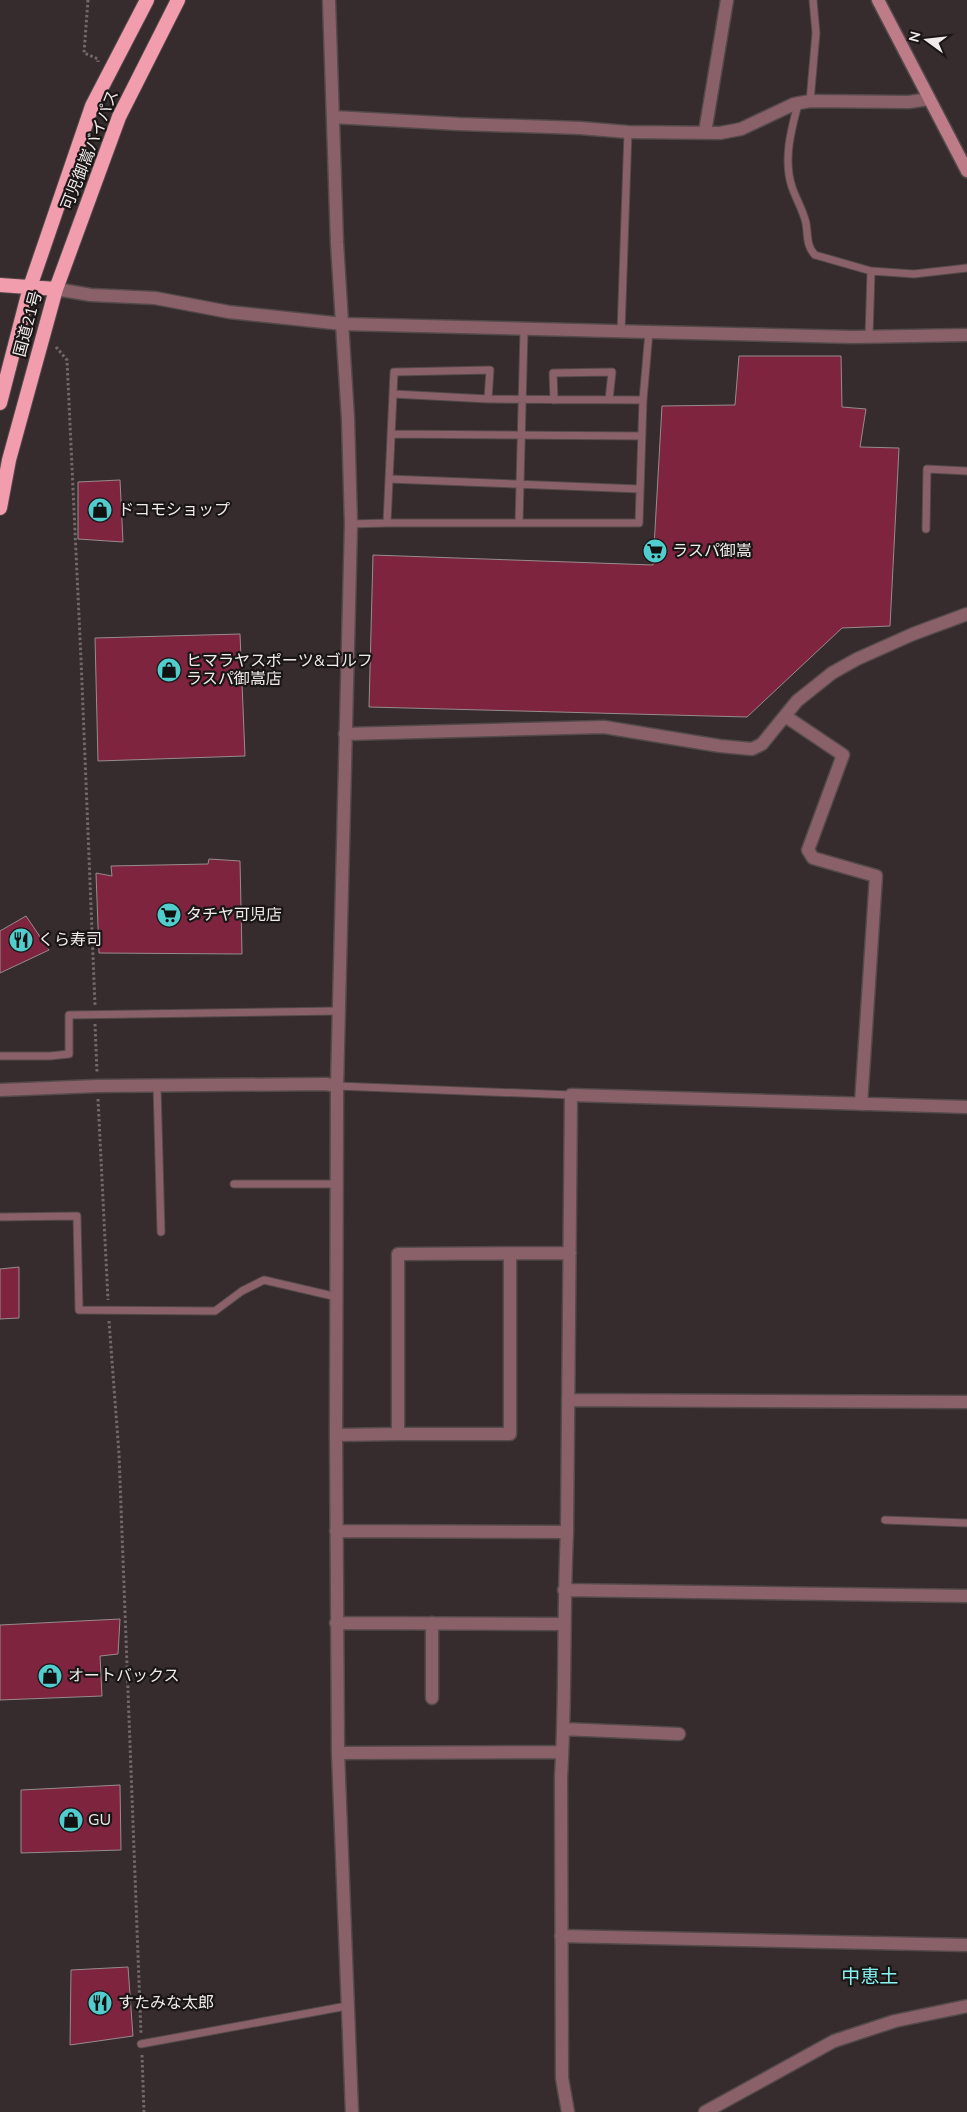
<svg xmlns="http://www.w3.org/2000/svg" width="967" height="2112" font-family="'Nunito Sans','Noto Sans JP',sans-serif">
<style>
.building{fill:#7e243f;stroke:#978c8d}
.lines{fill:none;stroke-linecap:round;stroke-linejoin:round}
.service-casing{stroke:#544a4b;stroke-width:9}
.minor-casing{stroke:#544a4b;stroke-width:15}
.tertiary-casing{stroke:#544a4b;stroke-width:15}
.secondary-casing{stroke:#544a4b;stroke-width:15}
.trunk-casing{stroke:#544a4b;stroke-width:16}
.path{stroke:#72696a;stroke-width:3;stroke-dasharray:2.5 2.5;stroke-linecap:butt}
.service{stroke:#8b6169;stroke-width:7}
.minor{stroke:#8b6169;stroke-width:12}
.tertiary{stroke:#8b6169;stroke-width:12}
.secondary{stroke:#be7c89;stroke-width:12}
.trunk{stroke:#f29dae;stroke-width:14}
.labels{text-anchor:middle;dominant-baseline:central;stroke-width:4.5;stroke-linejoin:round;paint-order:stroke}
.street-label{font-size:16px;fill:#f0eaeb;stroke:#1a1616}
.poi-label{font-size:16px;fill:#f0eaeb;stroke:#1a1616;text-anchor:start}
.quarter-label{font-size:19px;fill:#87f3f2;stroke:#1a1616}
</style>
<rect width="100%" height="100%" fill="#362c2d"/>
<path class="building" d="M739,356H841L842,407L866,409L860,447L899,448L890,626L842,628L747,717L369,707L373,555L653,565L662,406L735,405Z
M120,480L123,542L78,539V482Z
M240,634L245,756L98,761L95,638Z
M209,859L240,861L242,954L99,953L96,873L112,876L111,866L208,864Z
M26,916L49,950L0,973V931Z
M19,1267V1318L0,1319V1269Z
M120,1619L118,1654L100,1656L102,1696L0,1700V1625Z
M120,1785L121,1850L21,1853V1790Z
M128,1967L133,2036L70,2045L71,1970Z"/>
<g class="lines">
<defs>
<path id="service" d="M810,101L816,33L813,0
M798,104C791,130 783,160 792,187C796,199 803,210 806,223C808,234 806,246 815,255L871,271L914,274L967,268
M621,332L628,132
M869,336L871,271
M393,394L488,399
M554,400L553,373L612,372L609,400
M643,400L488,399L490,370L394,372L387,523H639L643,400L649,332
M391,434L642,436
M389,479L640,489
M519,523L524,330
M351,524L387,523
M926,529L927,469L967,471
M0,1056H50L69,1054V1015L338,1011
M157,1086L161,1232
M337,1086L571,1095
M234,1184H337
M0,1217L77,1216L79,1310L215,1311L242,1291L264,1280L337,1297
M885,1520L967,1523
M141,2044L347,2006"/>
<path id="minor" d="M329,0L337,243L348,419L351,524L337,1086L336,1435L338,1753L352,2112
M333,117L459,124L580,128L628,132L720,133L741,129L794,104L810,101L909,102L929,99
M705,132L727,0
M649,332L853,337L967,335
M785,716L843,755L808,850L813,858L876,876L861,1104
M345,734L604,727L720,746L752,749L762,744L797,701L832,673L857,659L913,634L967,614
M0,1090L97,1086L326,1084L337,1086
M568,1400L967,1402
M398,1434H510V1254
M336,1435L398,1434V1254L570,1253
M336,1531L567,1532
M564,1590L967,1596
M336,1623L564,1624
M432,1698V1623
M563,1729L679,1734
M338,1753L562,1752
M561,1936L967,1945
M568,2112L562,2078L561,1777C566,1696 563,1613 567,1532L571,1095L967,1107
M705,2112L834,2041L895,2021L967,2006"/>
<path id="tertiary" d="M56,289L91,295L155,298L229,312L343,324L649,332"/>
<path id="secondary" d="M878,0L967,171"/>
<path id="trunk" d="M0,285L56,289
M0,403L30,287L92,106L147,0
M0,508L9,460L56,289L119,117L178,0"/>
</defs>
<use href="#service" class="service-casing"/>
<use href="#minor" class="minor-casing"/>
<use href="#tertiary" class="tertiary-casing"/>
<use href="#secondary" class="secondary-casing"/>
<use href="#trunk" class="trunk-casing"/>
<path class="path" d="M88,0L84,53L98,59V62
M56,347L67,360L81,659L95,1005
M95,1024L97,1072
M98,1099L108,1300
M109,1321L119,1454L141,2034
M142,2055L144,2112"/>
<use href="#service" class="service"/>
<use href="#minor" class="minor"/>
<use href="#tertiary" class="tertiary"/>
<use href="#secondary" class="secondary"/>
<use href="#trunk" class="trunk"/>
</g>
<defs>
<symbol id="shop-disc" viewBox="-11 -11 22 22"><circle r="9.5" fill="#52cdcd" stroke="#1a1616"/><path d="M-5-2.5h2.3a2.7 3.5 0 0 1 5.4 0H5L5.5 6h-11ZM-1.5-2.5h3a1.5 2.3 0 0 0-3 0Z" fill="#111"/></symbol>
<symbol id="supermarket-disc" viewBox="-11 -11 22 22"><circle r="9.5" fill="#52cdcd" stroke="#1a1616"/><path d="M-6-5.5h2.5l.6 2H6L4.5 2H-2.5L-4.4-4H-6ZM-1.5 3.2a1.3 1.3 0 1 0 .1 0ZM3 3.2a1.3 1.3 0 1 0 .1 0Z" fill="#111"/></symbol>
<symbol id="restaurant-disc" viewBox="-11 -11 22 22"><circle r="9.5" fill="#52cdcd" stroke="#1a1616"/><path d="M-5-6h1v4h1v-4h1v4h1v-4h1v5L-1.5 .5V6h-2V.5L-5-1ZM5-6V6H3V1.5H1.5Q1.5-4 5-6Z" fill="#111"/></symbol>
</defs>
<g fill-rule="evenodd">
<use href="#shop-disc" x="86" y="496" width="28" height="28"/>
<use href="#supermarket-disc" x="641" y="537" width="28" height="28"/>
<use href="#shop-disc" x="155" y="656" width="28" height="28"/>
<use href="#supermarket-disc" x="155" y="901" width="28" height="28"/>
<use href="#restaurant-disc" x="7" y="926" width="28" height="28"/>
<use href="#shop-disc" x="36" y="1662" width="28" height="28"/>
<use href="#shop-disc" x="57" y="1806" width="28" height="28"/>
<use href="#restaurant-disc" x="86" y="1989" width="28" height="28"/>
</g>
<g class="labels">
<g class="street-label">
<text transform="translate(90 150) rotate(-68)">可児御嵩バイパス</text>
<text transform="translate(28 324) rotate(-75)">国道21号</text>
</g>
<g class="poi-label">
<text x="118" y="510">ドコモショップ</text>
<text x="672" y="551">ラスパ御嵩</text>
<text x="186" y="661">ヒマラヤスポーツ&amp;ゴルフ<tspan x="186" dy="18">ラスパ御嵩店</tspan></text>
<text x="186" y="915">タチヤ可児店</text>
<text x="38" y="940">くら寿司</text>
<text x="68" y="1676">オートバックス</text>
<text x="88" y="1820">GU</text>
<text x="118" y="2003">すたみな太郎</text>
</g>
<g class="quarter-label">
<text x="870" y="1977">中恵土</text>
</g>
</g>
<g transform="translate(927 40) rotate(285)" stroke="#1a1616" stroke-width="4" paint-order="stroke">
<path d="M0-4L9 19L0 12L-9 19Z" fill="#f0eaeb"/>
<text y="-8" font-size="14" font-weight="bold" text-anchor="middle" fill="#f0eaeb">N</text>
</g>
</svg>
